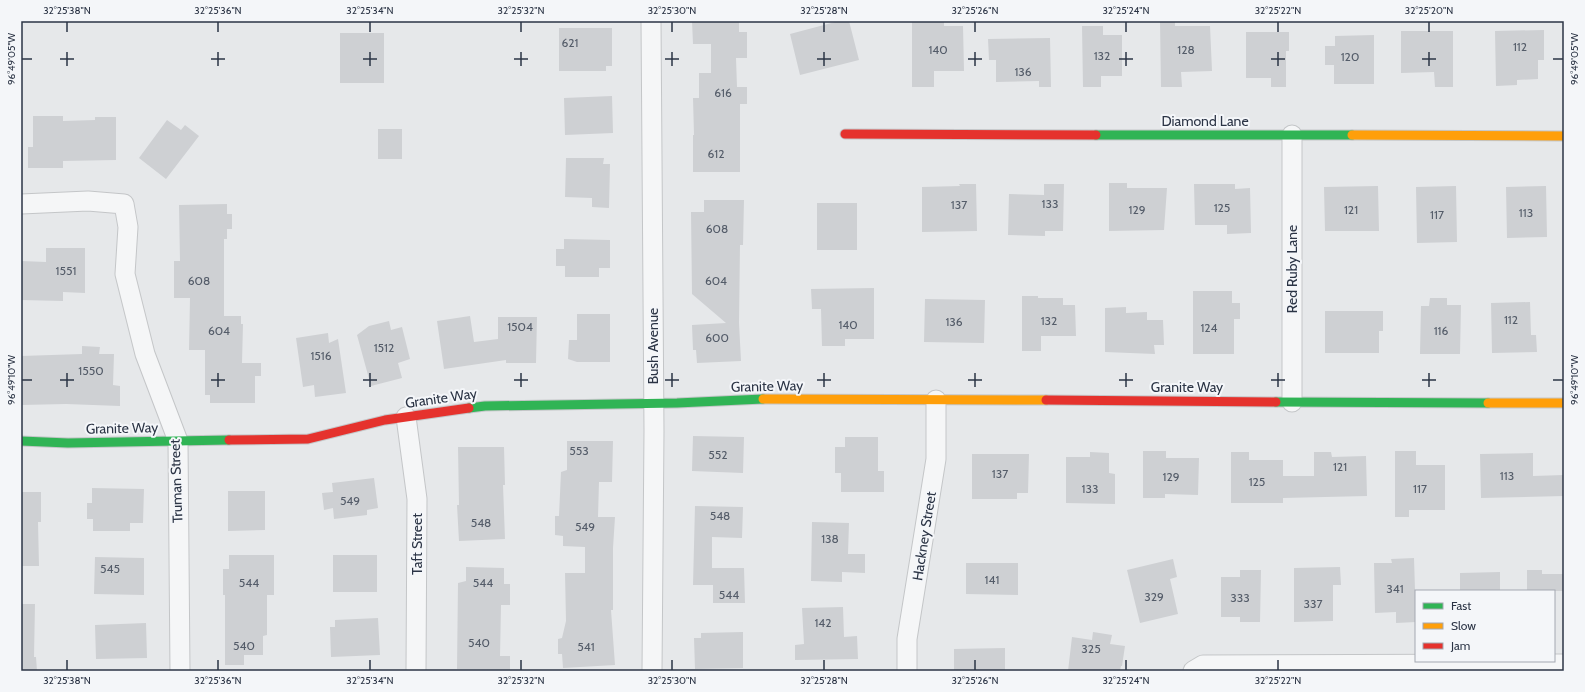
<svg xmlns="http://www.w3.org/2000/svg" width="1585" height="692" font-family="Cabin,sans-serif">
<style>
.building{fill:#ced0d3}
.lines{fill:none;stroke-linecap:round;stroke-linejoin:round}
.street-casing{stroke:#c4c6c8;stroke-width:21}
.fast-casing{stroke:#c4c6c8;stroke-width:11}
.slow-casing{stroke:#c4c6c8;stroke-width:11}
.jam-casing{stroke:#c4c6c8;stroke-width:11}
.street{stroke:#f5f6f7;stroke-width:19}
.fast{stroke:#30b455;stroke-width:9}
.slow{stroke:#ff9f0a;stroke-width:9}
.jam{stroke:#e5322d;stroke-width:9}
.ticks{fill:none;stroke:#2b3445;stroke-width:1.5}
.labels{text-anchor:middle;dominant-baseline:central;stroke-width:4;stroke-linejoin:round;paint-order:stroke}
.number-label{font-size:12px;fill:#545c69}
.street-label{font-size:14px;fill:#2b3445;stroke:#f4f6f9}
.neatline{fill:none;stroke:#2b3445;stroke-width:1.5}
.ticks-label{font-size:10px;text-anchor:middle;fill:#2b3445}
</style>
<rect width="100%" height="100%" fill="#e6e8ea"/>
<path class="building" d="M692,21H739V32H747V58H736L737,87H747V104H740V172H693V135H694L693,98H699V73H711V44H693Z
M839,21H849L859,60L800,75L790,34Z
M912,21H944V26H963L964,71H934V87H912Z
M1160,21H1175V26H1210L1212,71L1181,72L1182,87H1161Z
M1082,26H1103V35H1122V76H1101V87H1083Z
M559,28H612V66H606V71H559Z
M1544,30V60H1538V79L1517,80V85L1496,86L1495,31Z
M1401,31H1453V87H1435L1434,72L1401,73Z
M1246,32H1289V51H1286V87H1271V78H1246Z
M340,33H384V83H340Z
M1374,35V84H1334V65H1325V46H1335V36Z
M1050,38L1051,87H1039V81L996,82V60H989L988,39Z
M612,96L613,133L565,135L564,98Z
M33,116H63V121L95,120V117H116V160L63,161V168H28V147H33Z
M167,120L181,130L185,125L199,136L166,179L139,158Z
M378,129H402V159H378Z
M566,158H604L603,164H610L609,208L592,207V198L565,197Z
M1109,183H1127V188H1167L1164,230L1109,231Z
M959,184H976L977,231L922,232V187L960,186Z
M1044,184H1064L1063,231H1045V236L1008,235L1009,194L1044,195Z
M1194,184H1235V189L1250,188L1251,233L1227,234V225H1195Z
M1378,186L1379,231H1325L1324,187Z
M1456,186L1457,242L1417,243L1416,187Z
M1546,186L1547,237L1507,238L1506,187Z
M704,200H744L743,245H740L739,323L741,361L697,363L696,350H693L692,325L726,323L692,294L691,212H704Z
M817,203H857V250H817Z
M227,204V214H232V229H227V239H224V316H241V324H243L242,363H261V376H255V403H210V395H205V350H189L190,298H174V261H180L179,205Z
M564,239L610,240V268H599V277H565V266H556V249H564Z
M46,248H85V293L63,292V301L21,300V261L46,262Z
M874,288V339H845V346H822L821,309H812L811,289Z
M1193,291H1232V303H1240V319H1234V354H1193Z
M1022,296H1038V298H1063V305H1075L1076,336H1041V351H1022Z
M1430,298H1447V305H1461L1460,354H1420L1421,306H1429Z
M925,299L985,300L984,343L924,342Z
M1530,302L1531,335H1536L1537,352L1492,353L1491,303Z
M1126,307V313L1147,312V320H1163L1164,345H1154L1155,354L1105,352V308Z
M1325,311H1383V331H1379V353H1325Z
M577,314H610V362H577L568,359L569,340H577Z
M470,316L474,342L498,339V317H537L536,363H506V360L444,369L437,321Z
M389,321L391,330L402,327L410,359L398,363L402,378L371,386L357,335L369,326Z
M328,333L329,343L338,339L346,393L315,397L314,385L303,387L296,338Z
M82,346L100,347L99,354H114L113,385L120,386V406L66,404L21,405V356L82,354Z
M693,436L744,437L743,473L692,471Z
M845,437H878V471H884V492H841V473H835V447H845Z
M567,441H613L612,482H599L598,517H615L613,548V610H611L615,665L563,668L562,654H558V639L562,638L566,621L565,573H585V547L563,546V536L555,535V516H559L561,472L567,470Z
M458,447H504L505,485H503L505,539L459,541L457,505H459Z
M1143,451H1166V458H1199L1198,495L1165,494V498H1143Z
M1395,451H1416V465H1445V510H1409V517H1395Z
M1090,452L1109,453V473L1115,474V504L1066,503V457H1090Z
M1231,452H1249V460H1283V476H1314V452H1331L1332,457L1366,456L1367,496L1283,498V503H1231Z
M1533,453V476L1564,475V496L1481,498L1480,454Z
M972,454H1029L1028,493H1017V499H972Z
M374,478L378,508L367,510V515L334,519L333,508L324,510L322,493L333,492L332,483Z
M92,488L144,489L143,523H130V531H93V519H87V503H92Z
M228,491H265V530L228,531Z
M21,492H41V522H38L39,566H21Z
M695,506L743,507L742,538L712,537V568H744L745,603H713V585H693Z
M812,522L849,523L848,554H865V573L842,572V582L811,581Z
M229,555H274V595H267V635L263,636V655H244V665H225V595H223V569H229Z
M333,555H377V592H333Z
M95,557L144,558V595L94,594Z
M1414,558L1416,622L1396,623V612L1375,613L1374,563H1392L1391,559Z
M1173,559L1177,577L1170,579L1178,614L1140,623L1127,570Z
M966,563H1018V595L966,594Z
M466,567L504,568V584H510V605H501L500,656H510V670L457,669L458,583L466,581Z
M1340,567L1341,585H1333V621L1294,622V568Z
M1240,570H1261L1260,622H1240V617H1221V577H1240Z
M1527,570H1542V574H1564V591H1527Z
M1500,572V591H1460V573Z
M21,604H35L34,657H36L37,671H21Z
M843,607L844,637L857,636L858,659L795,660V645L804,644L802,608Z
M378,618L380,655L331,657L330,627H335V620Z
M146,623L147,658L96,659L95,625Z
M743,632V668L695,669L694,638H701V633Z
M1093,632L1112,635L1110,644L1125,646L1122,666H1121L1120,671H1068L1072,637L1092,640Z
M1005,648V671H954V649Z"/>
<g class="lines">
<defs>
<path id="street" d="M651,21L654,431L652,671
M21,204L88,201L124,204L128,227L125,274L145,354L178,441L180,671
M1292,402V135
M406,417L417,499L416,671
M907,671V639L936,459V400
M1193,671L1203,665L1564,664"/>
<path id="fast" d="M1096,135H1352
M1276,402L1488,403
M469,408L485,406L677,403L763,399
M21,441L68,443L229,440"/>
<path id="slow" d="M1352,135L1564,136
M763,399L1046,400
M1488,403H1564"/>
<path id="jam" d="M845,134L1096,135
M1046,400L1276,402
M229,440L308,439L385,420L469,408"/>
</defs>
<use href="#street" class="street-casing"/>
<use href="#fast" class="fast-casing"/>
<use href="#slow" class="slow-casing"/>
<use href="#jam" class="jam-casing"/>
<use href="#street" class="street"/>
<use href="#fast" class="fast"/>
<use href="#slow" class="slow"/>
<use href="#jam" class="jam"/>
</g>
<path class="ticks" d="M67,22V32M218,22V32M370,22V32M521,22V32M672,22V32M824,22V32M975,22V32M1126,22V32M1278,22V32M1429,22V32M67,52V66M218,52V66M370,52V66M521,52V66M672,52V66M824,52V66M975,52V66M1126,52V66M1278,52V66M1429,52V66M22,59H32M60,59H74M211,59H225M363,59H377M514,59H528M665,59H679M817,59H831M968,59H982M1119,59H1133M1271,59H1285M1422,59H1436M1553,59H1563M67,373V387M218,373V387M370,373V387M521,373V387M672,373V387M824,373V387M975,373V387M1126,373V387M1278,373V387M1429,373V387M22,380H32M60,380H74M211,380H225M363,380H377M514,380H528M665,380H679M817,380H831M968,380H982M1119,380H1133M1271,380H1285M1422,380H1436M1553,380H1563M67,660V670M218,660V670M370,660V670M521,660V670M672,660V670M824,660V670M975,660V670M1126,660V670M1278,660V670"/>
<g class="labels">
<g class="number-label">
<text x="570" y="42">621</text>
<text x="1520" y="46">112</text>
<text x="938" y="49">140</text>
<text x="1186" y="49">128</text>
<text x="1102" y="55">132</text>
<text x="1350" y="56">120</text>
<text x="1023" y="71">136</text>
<text x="723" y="92">616</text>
<text x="716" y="153">612</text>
<text x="1050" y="203">133</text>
<text x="959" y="204">137</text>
<text x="1222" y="207">125</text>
<text x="1137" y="209">129</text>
<text x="1351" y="209">121</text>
<text x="1526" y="212">113</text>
<text x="1437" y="214">117</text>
<text x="717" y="228">608</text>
<text x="66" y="270">1551</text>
<text x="199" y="280">608</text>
<text x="716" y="280">604</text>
<text x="1511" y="319">112</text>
<text x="1049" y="320">132</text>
<text x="954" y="321">136</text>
<text x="848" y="324">140</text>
<text x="520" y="326">1504</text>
<text x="1209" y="327">124</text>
<text x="219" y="330">604</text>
<text x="1441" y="330">116</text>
<text x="717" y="337">600</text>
<text x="384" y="347">1512</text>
<text x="321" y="355">1516</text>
<text x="91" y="370">1550</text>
<text x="579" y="450">553</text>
<text x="718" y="454">552</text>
<text x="1340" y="466">121</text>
<text x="1000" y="473">137</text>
<text x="1507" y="475">113</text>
<text x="1171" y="476">129</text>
<text x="1257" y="481">125</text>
<text x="1090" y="488">133</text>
<text x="1420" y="488">117</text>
<text x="350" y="500">549</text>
<text x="720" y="515">548</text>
<text x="481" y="522">548</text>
<text x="585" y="526">549</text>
<text x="830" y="538">138</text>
<text x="110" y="568">545</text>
<text x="992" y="579">141</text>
<text x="249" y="582">544</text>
<text x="483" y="582">544</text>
<text x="1395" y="588">341</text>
<text x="729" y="594">544</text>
<text x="1154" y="596">329</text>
<text x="1240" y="597">333</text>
<text x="1313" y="603">337</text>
<text x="823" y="622">142</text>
<text x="479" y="642">540</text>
<text x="244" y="645">540</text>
<text x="586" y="646">541</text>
<text x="1091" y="648">325</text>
</g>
<g class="street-label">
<text x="1205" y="121">Diamond Lane</text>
<text transform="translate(1292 269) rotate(-90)">Red Ruby Lane</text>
<text transform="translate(653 346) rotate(-90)">Bush Avenue</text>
<text transform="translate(767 386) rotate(-1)">Granite Way</text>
<text x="1187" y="387">Granite Way</text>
<text transform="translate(441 398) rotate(-8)">Granite Way</text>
<text transform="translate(122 428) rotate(-1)">Granite Way</text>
<text transform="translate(176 481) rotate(-92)">Truman Street</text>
<text transform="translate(924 536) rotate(-81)">Hackney Street</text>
<text transform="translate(417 544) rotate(-90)">Taft Street</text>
</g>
</g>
<rect width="1585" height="692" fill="none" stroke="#f4f6f9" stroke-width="44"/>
<rect x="1415" y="590" width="140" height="72" fill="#f4f6f9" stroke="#a4a8b1"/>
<rect x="1423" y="603" width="20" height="6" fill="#30b455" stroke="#a4a8b1"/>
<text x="1451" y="610" font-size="12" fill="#2b3445">Fast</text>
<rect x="1423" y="623" width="20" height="6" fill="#ff9f0a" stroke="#a4a8b1"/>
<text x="1451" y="630" font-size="12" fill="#2b3445">Slow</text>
<rect x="1423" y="643" width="20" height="6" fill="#e5322d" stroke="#a4a8b1"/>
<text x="1451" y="650" font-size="12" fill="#2b3445">Jam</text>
<rect x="22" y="22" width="1541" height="648" class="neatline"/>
<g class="ticks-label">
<text x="67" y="14">32°25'38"N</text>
<text x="218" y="14">32°25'36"N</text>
<text x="370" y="14">32°25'34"N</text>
<text x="521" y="14">32°25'32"N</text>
<text x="672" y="14">32°25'30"N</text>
<text x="824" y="14">32°25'28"N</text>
<text x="975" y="14">32°25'26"N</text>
<text x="1126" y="14">32°25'24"N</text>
<text x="1278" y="14">32°25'22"N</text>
<text x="1429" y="14">32°25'20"N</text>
<text transform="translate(1574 59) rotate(-90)" y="4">96°49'05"W</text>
<text transform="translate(11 59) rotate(-90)" y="4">96°49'05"W</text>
<text transform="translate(1574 380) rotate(-90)" y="4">96°49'10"W</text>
<text transform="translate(11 380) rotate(-90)" y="4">96°49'10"W</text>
<text x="67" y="684">32°25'38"N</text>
<text x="218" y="684">32°25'36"N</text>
<text x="370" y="684">32°25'34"N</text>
<text x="521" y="684">32°25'32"N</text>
<text x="672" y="684">32°25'30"N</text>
<text x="824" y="684">32°25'28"N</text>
<text x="975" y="684">32°25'26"N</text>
<text x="1126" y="684">32°25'24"N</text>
<text x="1278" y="684">32°25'22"N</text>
</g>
</svg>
